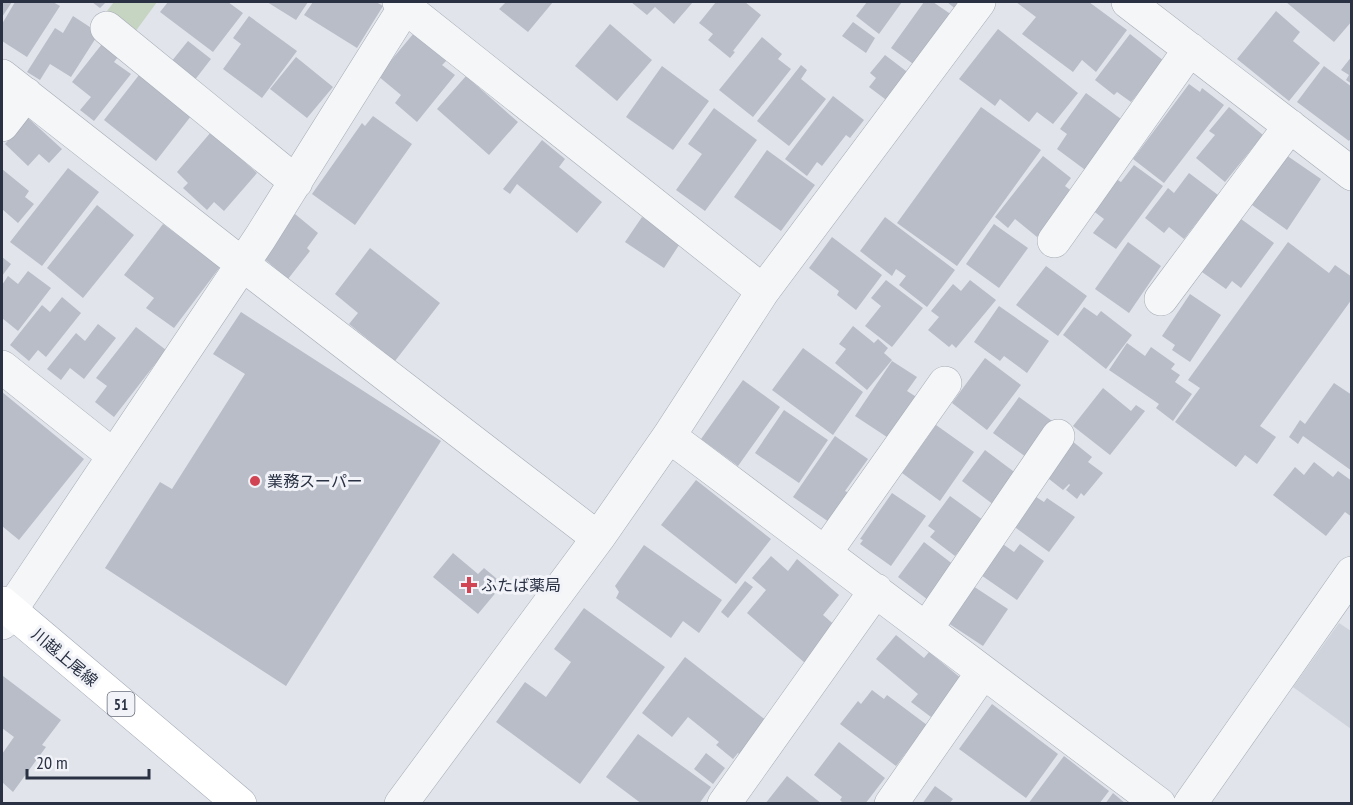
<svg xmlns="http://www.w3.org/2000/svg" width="1353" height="805" font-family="'PT Sans Narrow','Noto Sans JP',sans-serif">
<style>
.built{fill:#cfd3dc}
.green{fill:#c6d4c2}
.building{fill:#b8bdc8}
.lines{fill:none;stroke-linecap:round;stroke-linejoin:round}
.minor-casing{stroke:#a6abb5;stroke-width:34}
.major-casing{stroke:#a0a8b6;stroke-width:34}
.minor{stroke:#f4f6f8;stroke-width:33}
.major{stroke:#fff;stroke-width:33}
.poi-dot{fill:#d14453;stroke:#f1f3f8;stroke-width:2}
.labels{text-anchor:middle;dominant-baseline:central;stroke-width:6;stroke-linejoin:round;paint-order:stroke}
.shield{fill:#f1f3f8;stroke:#656b79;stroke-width:1.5}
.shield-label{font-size:15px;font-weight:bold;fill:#293143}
.poi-label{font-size:16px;fill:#293143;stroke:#f1f3f8;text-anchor:start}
.street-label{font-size:16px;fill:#293143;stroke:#f1f3f8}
</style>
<rect width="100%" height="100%" fill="#e1e4ea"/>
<path class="built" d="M1339,623L1351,631V729L1293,687Z"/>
<path class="green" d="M114,2H157L135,32L107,11Z"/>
<path class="building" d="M2,2H12L2,17Z
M15,2H53L60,6L27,57L2,41V24Z
M92,2H106L100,8Z
M168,2H228L243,13L213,52L160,12Z
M267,2H308L296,20Z
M313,2H376L383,6L357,48L304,15Z
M506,2H553L528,32L499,9Z
M631,2H693L674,24L655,7L647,15Z
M716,2H745L761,15L733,51L735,52L730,58L708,40L713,34L699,23Z
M867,2H902L879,34L856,16Z
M924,2H933L952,15L916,66L891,48Z
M947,2H964L957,10Z
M1016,2H1089L1127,30L1096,72L1082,60L1073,72L1022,34L1036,17Z
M1286,2H1352V21L1334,42Z
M1276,11L1300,32L1293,41L1320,63L1289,101L1237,59Z
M73,16L99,33L71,77L50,64L40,80L27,72L55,28L63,33Z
M249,16L297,51L262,98L223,69L241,44L233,38Z
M853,22L875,38L866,53L842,36Z
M610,24L652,60L617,101L575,66Z
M998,29L1078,93L1053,124L1037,112L1029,122L1000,99L995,106L959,79Z
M414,33L447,60L442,65L455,75L417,122L395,103L401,95L378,76Z
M1130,34L1164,61L1131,102L1117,92L1114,95L1095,80Z
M762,37L782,54L778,59L791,69L753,117L719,90Z
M188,41L211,59L194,81L171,62Z
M102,44L118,57L114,62L131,74L94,121L80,110L91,97L72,82Z
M885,55L910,74L889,102L869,87L876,78L870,73Z
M1352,56V84L1346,80L1349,75L1341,70Z
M296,57L333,87L307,118L270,89Z
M801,65L807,70L801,79L826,99L789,146L757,121Z
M662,66L709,101L673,150L626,117Z
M1324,66L1352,87V137L1349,141L1297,102Z
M139,75L191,116L156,161L104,120Z
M466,76L518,122L489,155L437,109Z
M1189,84L1200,92L1202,88L1224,105L1164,183L1133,159Z
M1086,93L1125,122L1088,172L1057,149L1067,134L1060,129Z
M833,96L864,120L850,138L846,135L822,166L817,162L807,176L785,159Z
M981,107L1041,150L957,266L897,223Z
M1229,107L1263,135L1225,182L1196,158L1215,135L1209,131Z
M714,108L757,140L705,211L676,190L702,154L688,144Z
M373,116L412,144L355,225L312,194L362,123L365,126Z
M28,118L62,149L49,163L39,154L28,166L5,144Z
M211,132L257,173L224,211L214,202L207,210L183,188L188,183L177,172Z
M542,140L565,159L559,167L602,202L577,233L517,184L510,194L503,189Z
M767,150L815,185L781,231L734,197Z
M1286,155L1321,179L1287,230L1252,205Z
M1043,156L1071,178L1065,186L1073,192L1037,237L1015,219L1008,228L995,217Z
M1134,165L1163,186L1116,249L1093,233L1104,219L1092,210L1116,179L1121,182Z
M68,168L99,192L42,266L10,242Z
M2,169L29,191L25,197L34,204L18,223L2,209Z
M1189,173L1218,195L1184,239L1169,227L1164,233L1145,218L1168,188L1174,193Z
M97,205L134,235L83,298L47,268Z
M295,214L318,233L307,248L310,251L288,279L261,256Z
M642,217L681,242L664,268L625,242Z
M885,217L955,270L927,307L899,285L906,276L896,269L892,276L860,251Z
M1241,219L1274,243L1241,288L1232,281L1226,289L1202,272Z
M163,224L220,267L174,328L146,308L154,298L124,275Z
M994,224L1028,248L999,288L966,264Z
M832,237L882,275L856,310L837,295L839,291L809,268Z
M1128,242L1161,266L1129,313L1095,289Z
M1288,242L1329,273L1335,265L1352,277V299L1260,426L1276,437L1257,464L1245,455L1236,467L1175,422L1200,388L1188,380Z
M370,248L440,303L395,361L349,324L358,313L335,294Z
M2,257L11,264L2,276Z
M1046,266L1087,296L1058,336L1016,305Z
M28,271L51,288L18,331L2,318V285L8,276L18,284Z
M886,280L923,308L892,347L865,326L881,306L871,298Z
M970,280L996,300L956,348L952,344L949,347L928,330L939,317L931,311L953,284L961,291Z
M1190,294L1221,315L1190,362L1172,350L1175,345L1162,336Z
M62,297L81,313L46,357L38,350L29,361L10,345L42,305L50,312Z
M999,306L1049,341L1027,373L1004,356L1000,361L974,342Z
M1084,307L1097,316L1101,311L1132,335L1106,369L1063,335Z
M241,312L441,441L286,686L105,568L160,482L172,489L245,374L213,354Z
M98,324L116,338L84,379L70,368L61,380L47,369L76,333L85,341Z
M853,326L874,343L878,339L888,348L884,353L892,360L867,390L835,363L846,349L839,344Z
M136,327L166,350L114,417L95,402L107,386L96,378Z
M1127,343L1145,356L1151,347L1175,364L1171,369L1180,375L1175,382L1192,394L1173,421L1156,408L1159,404L1109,370Z
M803,348L863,392L833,435L772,390Z
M985,358L1021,385L987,430L952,403Z
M892,361L917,377L907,391L918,398L890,439L855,416Z
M743,380L780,407L738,466L701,439Z
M1334,383L1352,395V471L1303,436L1298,444L1289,437L1300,420L1305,424Z
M1103,388L1131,411L1136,405L1145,411L1110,455L1073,426Z
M2,392L84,459L19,540L2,526Z
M1019,397L1055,423L1026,457L993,433Z
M784,410L828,440L799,483L755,453Z
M936,425L974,452L940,501L902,473Z
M835,436L868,459L845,491L849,493L829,522L793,497Z
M1072,441L1092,457L1088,462L1103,473L1084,496L1081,493L1077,499L1066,490L1070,485L1069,484L1063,490L1044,475Z
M985,450L1021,477L998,508L962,481Z
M1314,462L1333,477L1338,471L1352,481V517L1345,512L1326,536L1273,495L1295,467L1304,475Z
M696,480L771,539L736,584L661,525Z
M892,493L926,516L891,566L860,544L863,540L860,539Z
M1033,495L1044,502L1047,498L1075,517L1049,552L1012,525Z
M950,496L983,520L964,556L958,552L955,556L930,537L935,531L928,526Z
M924,542L954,565L932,603L898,577Z
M1000,542L1014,552L1020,544L1044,561L1017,600L978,573Z
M644,545L722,600L699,633L683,621L671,638L616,598L619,592L615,586Z
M453,553L478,574L484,568L503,584L478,614L433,577Z
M771,556L788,571L797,559L839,595L823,615L837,627L805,663L747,613L766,590L752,578Z
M745,581L753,587L728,618L721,612Z
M973,586L1008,609L983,646L948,623Z
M584,608L665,667L580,784L496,722L525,682L546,697L571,662L554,649Z
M896,635L924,658L929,652L962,679L931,717L911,702L918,694L876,659Z
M685,657L767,721L741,756L738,753L733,759L716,745L719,742L688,717L672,737L642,713Z
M3,676L61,720L42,745L46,747L13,792L2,782V754L14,737L2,728Z
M872,690L884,699L887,695L927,725L896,766L840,724L858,701L861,704Z
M992,704L1058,754L1026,798L959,749Z
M638,734L711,787L699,804H642L606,777Z
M839,742L885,778L865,804H844L840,800L842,797L814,775Z
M706,753L725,768L713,784L694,769Z
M1064,756L1109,791L1099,804H1028Z
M787,776L822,804H765Z
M935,786L953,799L949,804H922Z
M1113,793L1126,804H1105Z"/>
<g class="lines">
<defs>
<path id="minor" d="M399,2L763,291
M1128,2L1352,174
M107,28L296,182
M2,76L242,264L598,538
M2,125L26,94
M1054,241L1190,49
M1161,299L1290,126
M2,367L114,456
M669,436L1159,804
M825,553L945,383
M2,623L260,238L408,2
M926,629L1058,436
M401,804L598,538L669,436L763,291L979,2
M724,804L876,590
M891,804L983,672
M1190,804L1352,573"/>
<path id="major" d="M2,603L240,804"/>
</defs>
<use href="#minor" class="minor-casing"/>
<use href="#major" class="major-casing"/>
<use href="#minor" class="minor"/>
<use href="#major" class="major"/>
</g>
<g class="poi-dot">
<circle cx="255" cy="481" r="6"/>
<path d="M466 576h6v6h6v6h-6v6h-6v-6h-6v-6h6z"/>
</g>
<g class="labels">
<rect class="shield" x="107.5" y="692" width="27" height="24" rx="4.5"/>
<g class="shield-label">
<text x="121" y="704">51</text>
</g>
<g class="poi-label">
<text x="267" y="481">業務スーパー</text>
<text x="481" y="585">ふたば薬局</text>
</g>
<g class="street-label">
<text transform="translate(65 657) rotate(40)">川越上尾線</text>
</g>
</g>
<rect width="1353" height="805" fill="none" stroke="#293143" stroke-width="6"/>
<path d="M27 769v9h122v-9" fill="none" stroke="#293143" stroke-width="3"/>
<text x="36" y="769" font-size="18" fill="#293143" stroke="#f1f3f8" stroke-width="4.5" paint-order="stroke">20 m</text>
</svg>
